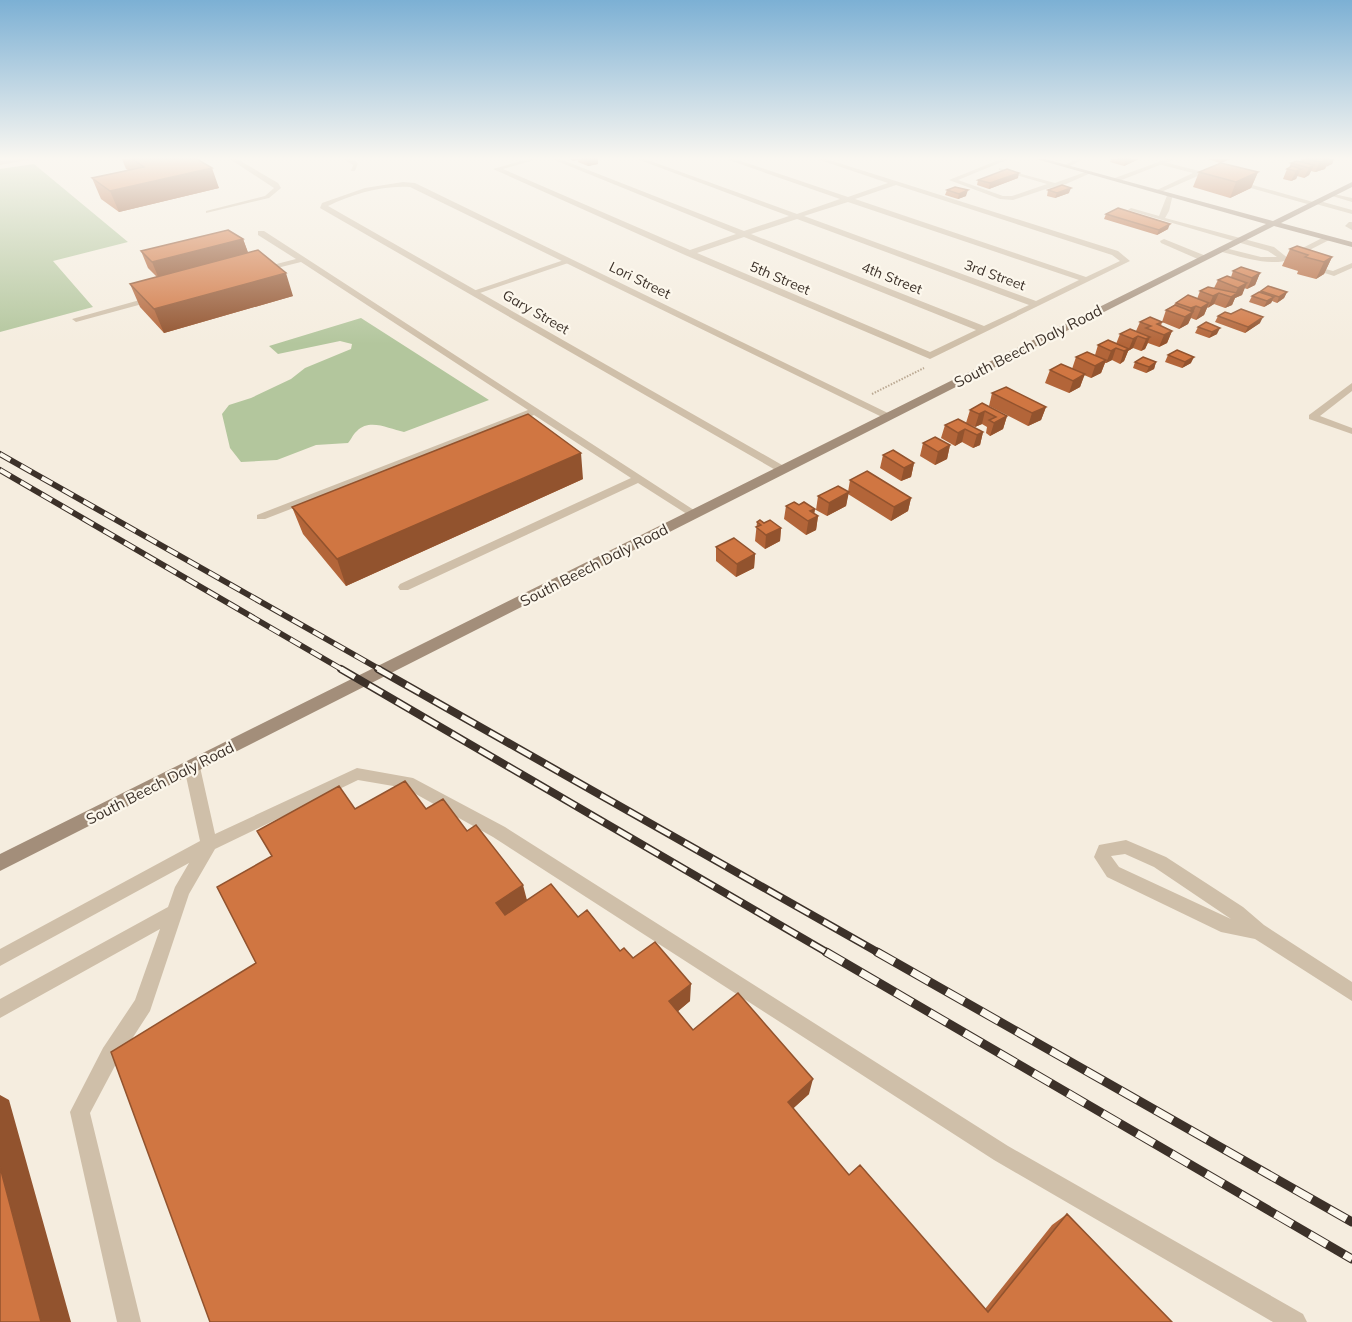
<svg xmlns="http://www.w3.org/2000/svg" width="1352" height="1322" font-family="Mulish,sans-serif">
<style>
.green{fill:#b3c69d}
.lines{fill:none;stroke-linecap:round;stroke-linejoin:round}
.path{stroke:#bba993;stroke-width:2;stroke-dasharray:1.5 1.5;stroke-linecap:butt}
.lane{fill:#cfbfa9;fill-rule:evenodd}
.street{fill:#cfbfa9;fill-rule:evenodd}
.secondary{fill:#a38e7a;fill-rule:evenodd}
.rail-far2-casing{stroke:#3c3129;stroke-width:6}
.rail-far1-casing{stroke:#3c3129;stroke-width:8}
.rail-casing{stroke:#3c3129;stroke-width:9}
.rail-far2{stroke:#fcf7ec;stroke-width:4;stroke-dasharray:12;stroke-linecap:butt}
.rail-far1{stroke:#fcf7ec;stroke-width:5;stroke-dasharray:16;stroke-linecap:butt}
.rail{stroke:#fcf7ec;stroke-width:7;stroke-dasharray:20;stroke-linecap:butt}
.wall{fill:#b36539}
.shaded-wall{fill:#92532e}
.building{fill:#d07642;stroke:#92532e;stroke-width:1.5}
.labels{text-anchor:middle;dominant-baseline:central;stroke-width:4.5;stroke-linejoin:round;paint-order:stroke}
.far-street-label{font-size:14px;fill:#3c3129;stroke:#fcf7ec}
.street-label{font-size:15px;fill:#3c3129;stroke:#fcf7ec}
</style>
<rect width="100%" height="100%" fill="#f5eddf"/>
<path class="green" d="M34,164L128,242L53,261L93,307L0,332V169Z
M361,318L489,400L404,432C389,429 370,418 357,431C353,434 351,440 348,443L316,445L277,460L241,462L230,448L222,414L229,405L251,398L291,379L305,368L351,349L352,344L340,341L278,354L269,346Z"/>
<g class="lines">
<path class="path" d="M872,394L924,368"/>
<path class="lane" d="M230,159H237L278,183L281,188L269,198L206,213V211L265,196L274,188Z
M344,159H351L358,163L355,171H351L353,165Z
M1001,159H1009L958,180L1003,196H1012L1047,184L999,170V168L1055,183L1088,171L1093,172L1066,184L1046,189L1013,200L1000,199L949,180Z
M1077,159H1084L1068,167L1063,166Z
M1160,161L1219,176L1220,177L1217,179L1200,175L1161,192H1157V190L1193,173L1158,164Z
M1235,180L1313,202L1316,200L1352,210V214L1316,204L1311,205L1233,183Z
M1168,193L1173,194L1169,211L1165,218L1274,247L1289,259C1273,268 1236,255 1218,251L1217,249L1221,247L1261,257H1277L1268,251L1128,210L1131,208L1159,216Z
M1329,193L1352,198V202L1329,195Z
M1349,222H1352V230L1345,226Z
M258,231H264L700,514L694,517L690,516L638,483L408,590H400L398,587L400,584L631,478L534,415L265,519H257V515L528,410L301,262L257,273V269L296,259L258,235Z
M1326,236L1333,238L1294,258L1287,256Z
M1164,239L1206,256L1207,258L1200,260L1161,243L1160,241Z
M567,259L574,261L477,294L470,292Z
M1352,263V268L1334,276L1306,267L1310,265L1333,271Z
M154,296L158,298L157,300L76,322L72,319Z
M1352,383V391L1320,416L1352,428V434L1309,419V415Z
M192,761L197,763L200,767L215,834L357,768L413,778L505,827L1008,1146L1303,1314L1307,1322H1273L994,1160L493,837L405,788L358,780L215,849L189,894L150,1011L117,1062L90,1113L141,1322H117L70,1112L103,1048L135,1000L160,929L0,1018V999L168,907L175,887L189,863L0,966V949L200,841L184,767L187,763Z
M1126,840L1166,857L1243,907L1264,925L1352,982V1001L1255,939L1221,932L1107,877L1094,857L1099,845ZM1125,854L1154,867L1231,919L1119,867L1111,856Z"/>
<path class="street" d="M17,159H33L0,165V161Z
M528,159H538L503,169L690,250L736,234L552,159H560L744,231L789,216L637,159H645L797,214L840,199L726,159H735L848,197L888,183L817,159H826L1118,251L1130,261L930,359L685,255L493,169ZM896,185L1112,255L1120,261L1086,277L855,199ZM848,202L1079,280L1036,301L804,216ZM797,219L1029,305L984,326L751,234ZM744,237L976,330L930,352L697,253Z
M1167,159H1175L1119,181L1112,179Z
M403,182L415,183L894,416L892,418H884L410,187C383,185 352,194 328,206L789,469L783,473L779,472L320,208L322,203L365,188Z"/>
<path class="secondary" d="M1036,159H1045L1273,221L1352,182V187L1281,223L1352,242V247L1274,226L0,871V854L1266,224Z"/>
<defs>
<path id="rail-far2" d="M0,454L381,670
M0,470L343,670"/>
<path id="rail-far1" d="M341,669L828,953
M378,669L879,953"/>
<path id="rail" d="M826,952L1352,1259
M877,952L1352,1222"/>
</defs>
<use href="#rail-far2" class="rail-far2-casing"/>
<use href="#rail-far1" class="rail-far1-casing"/>
<use href="#rail" class="rail-casing"/>
<use href="#rail-far2" class="rail-far2"/>
<use href="#rail-far1" class="rail-far1"/>
<use href="#rail" class="rail"/>
</g>
<path class="wall" d="M122,159H197L219,188L119,212L101,199L92,178L128,170L126,169Z
M570,159H597L598,164L588,166L578,162V160L573,161Z
M1111,159H1139L1124,166L1110,162Z
M1208,159H1230L1221,163L1258,172L1251,188L1230,198L1193,187L1199,172L1220,163Z
M1301,159H1334L1332,164L1326,166L1325,169L1315,172L1311,171L1309,175L1304,178L1297,176L1296,179L1291,181L1283,179L1287,169L1289,168L1291,163L1300,162Z
M1018,178L989,189L977,185L978,180Z
M947,190L966,196L958,199L945,195Z
M1048,190L1069,193L1055,198L1047,196Z
M1106,214L1168,229L1157,235L1104,219Z
M243,239L248,253L293,296L164,333L140,307L130,284L157,277L148,268L141,251Z
M1290,249L1332,257L1324,274L1316,279L1297,274L1298,271L1282,266Z
M1233,271L1260,273L1255,285L1247,289L1244,288L1242,295L1235,298L1232,305L1225,308L1214,304L1207,308L1204,315L1196,320L1191,318L1188,324L1179,329L1162,322L1161,326L1172,331L1167,343L1159,347L1148,343L1145,349L1141,351L1133,348L1128,351L1124,361L1120,364L1112,360L1106,363H1105L1101,373L1091,378L1084,375L1080,387L1069,393L1045,383L1050,370L1072,369L1076,357L1095,355L1098,345L1116,344L1120,334L1136,331L1140,322H1162L1166,310L1174,305L1176,303L1197,299L1200,291L1214,288L1218,280L1231,277Z
M1261,291L1287,292L1284,298L1277,303L1272,301L1271,303L1264,307L1249,302L1252,296L1260,292Z
M1231,314L1260,323L1245,333L1215,322L1218,316Z
M1198,327L1217,334L1209,338L1195,333Z
M1168,355L1191,363L1182,368L1165,362Z
M1135,362H1156L1154,369L1146,373L1133,368Z
M992,393L1046,407L1041,420L1028,426L989,406Z
M982,403L1007,416L1003,429L990,436L986,433L987,427L982,424L975,427L966,423L970,410Z
M945,425L983,432L980,445L973,448L962,442L955,446L941,438Z
M923,443L950,445L947,459L935,465L920,456Z
M883,455L914,463L911,477L901,481L880,468Z
M583,479L346,586L303,534L292,507Z
M850,480L911,498L908,511L891,521L848,494L846,506L827,516L816,510L818,496L848,492Z
M799,505L815,509L814,514L818,516L816,530L806,535L784,519L786,506Z
M757,522L781,528L780,541L765,549L755,541Z
M716,547L755,554L754,568L736,577L716,561Z
M355,809L467,831L527,900L578,917L620,951L633,958L690,1001L678,1011L693,1030L809,1094L793,1108L849,1175L985,1309L1052,1225L1067,1214L1172,1322H210L256,963Z"/>
<path class="shaded-wall" d="M598,159V164L588,166L587,161Z
M1131,159H1139L1124,166L1126,161Z
M1222,159H1230L1220,163Z
M1329,159L1325,169L1315,172L1320,162Z
M1330,159H1334L1332,164L1326,167Z
M1314,165L1309,175L1304,178L1309,168Z
M212,168L219,188L119,212L110,191Z
M1301,169L1296,179L1291,181L1296,171Z
M1258,172L1251,188L1230,198L1236,182Z
M1019,173L1018,178L989,189L990,183Z
M1071,188L1069,193L1055,198L1057,193Z
M968,190L966,196L958,199L959,194Z
M1170,224L1168,229L1157,235L1159,230Z
M243,239L249,255L159,279L152,262Z
M1332,257L1324,274L1316,279L1324,262Z
M286,273L293,296L164,333L154,309Z
M1260,273L1255,285L1247,289L1252,278Z
M1247,283L1242,295L1235,298L1232,305L1225,308L1231,297L1235,294L1238,288Z
M1287,292L1284,298L1277,303L1279,297Z
M1219,293L1214,304L1208,308L1213,296Z
M1274,297L1271,303L1264,307L1267,301Z
M1209,303L1204,315L1196,320L1201,308Z
M1196,306L1188,324L1179,329L1185,317L1189,314L1191,308Z
M1263,317L1260,323L1245,333L1248,327Z
M1220,328L1217,334L1209,338L1212,332Z
M1172,331L1167,343L1159,347L1164,335Z
M1138,336L1133,348L1128,351L1133,339Z
M1150,337L1145,349L1141,351L1146,339Z
M1116,348L1112,360L1106,363L1111,351Z
M1129,349L1124,361L1120,364L1124,351Z
M1194,357L1191,363L1182,368L1185,362Z
M1106,360L1101,373L1091,378L1095,366Z
M1156,362L1154,369L1146,373L1149,367Z
M1085,374L1080,387L1069,393L1073,381Z
M1046,407L1041,420L1028,426L1032,413Z
M985,411L982,424L975,427L979,414Z
M1007,416L1003,429L990,436L994,423Z
M965,429L962,442L955,446L958,433Z
M983,432L980,445L973,448L977,435Z
M950,445L947,459L935,465L938,452Z
M581,453L583,479L346,586L337,559Z
M914,463L911,477L901,481L904,468Z
M849,492L846,506L827,516L829,503Z
M911,498L908,511L891,521L894,507Z
M815,509L813,519L818,516L816,530L806,535L810,511Z
M781,528L780,541L765,549L766,535Z
M755,554L754,568L736,577L737,564Z
M523,885L528,904L501,921L496,903Z
M691,984L690,1001L670,1018L669,1001Z
M813,1079L809,1094L784,1117L788,1102Z
M0,1095L9,1100L71,1322H41L0,1167Z"/>
<path class="building" d="M132,159H197L212,168L110,191L92,178L144,167Z
M582,159H598L587,161Z
M1118,159H1131L1126,161Z
M1306,159H1329L1320,162Z
M1297,161L1314,165L1309,168L1291,163Z
M1221,163L1258,172L1236,182L1199,172Z
M1292,166L1301,169L1296,171L1287,169Z
M1007,169L1019,173L990,183L978,180Z
M1062,185L1071,188L1057,193L1048,190Z
M955,187L968,190L959,194L947,190Z
M1118,208L1170,224L1159,230L1106,214Z
M228,230L243,239L152,262L141,251Z
M1297,246L1332,257L1324,262L1305,257L1308,255L1290,249Z
M258,250L286,273L154,309L130,284Z
M1241,267L1260,273L1252,278L1233,271Z
M1227,276L1247,283L1238,288L1218,280Z
M1268,286L1287,292L1279,297L1261,291Z
M1208,287L1237,293L1231,297L1219,293L1213,296L1200,291Z
M1259,292L1274,297L1267,301L1252,296Z
M1188,295L1209,303L1201,308L1196,306L1191,308L1176,303Z
M1175,305L1193,312L1185,317L1166,310Z
M1241,309L1263,317L1248,327L1218,316L1225,312L1231,314Z
M1150,317L1162,322L1157,324L1172,331L1164,335L1146,328L1151,326L1140,322Z
M1206,322L1220,328L1212,332L1198,327Z
M1130,329L1150,337L1146,339L1138,336L1133,339L1120,334Z
M1108,340L1129,349L1124,351L1116,348L1111,351L1098,345Z
M1177,350L1194,357L1185,362L1168,355Z
M1087,352L1106,360L1095,366L1076,357Z
M1143,357L1156,362L1149,367L1135,362Z
M1061,364L1085,374L1073,381L1050,370Z
M1006,387L1046,407L1032,413L992,393Z
M982,403L1007,416L994,423L989,420L996,417L985,411L979,414L970,410Z
M528,414L581,453L337,559L292,507Z
M958,419L983,432L977,435L965,429L958,433L945,425Z
M935,437L950,445L938,452L923,443Z
M893,450L914,463L904,468L883,455Z
M867,471L911,498L894,507L850,480Z
M838,486L849,492L829,503L818,496Z
M794,502L799,505L804,502L815,509L810,511L818,516L808,521L786,506Z
M760,520L764,523L770,520L781,528L766,535L756,527L761,525L757,522Z
M734,538L755,554L737,564L716,547Z
M405,781L426,809L443,799L467,831L476,825L523,885L496,903L505,915L551,884L578,917L587,910L620,951L624,948L633,958L655,942L691,984L669,1001L693,1030L738,993L813,1079L788,1102L849,1175L860,1165L988,1312L1067,1214L1172,1322H210L111,1052L256,963L217,887L272,856L257,831L339,786L355,809Z
M0,1167L41,1322H0Z"/>
<linearGradient id="sky" x2="0" y2="1"><stop stop-color="#7cb0d4"/><stop offset="0.46" stop-color="#faf7f1"/><stop offset="1" stop-color="#faf7f1" stop-opacity="0"/></linearGradient>
<rect width="1352" height="344" fill="url(#sky)"/>
<g class="labels">
<g class="far-street-label">
<text transform="translate(995 275) rotate(20)">3rd Street</text>
<text transform="translate(780 278) rotate(23)">5th Street</text>
<text transform="translate(892 278) rotate(22)">4th Street</text>
<text transform="translate(640 280) rotate(26)">Lori Street</text>
<text transform="translate(536 312) rotate(30)">Gary Street</text>
</g>
<g class="street-label">
<text transform="translate(1028 346) rotate(-27)">South Beech Daly Road</text>
<text transform="translate(594 565) rotate(-27)">South Beech Daly Road</text>
<text transform="translate(160 783) rotate(-27)">South Beech Daly Road</text>
</g>
</g>
</svg>
